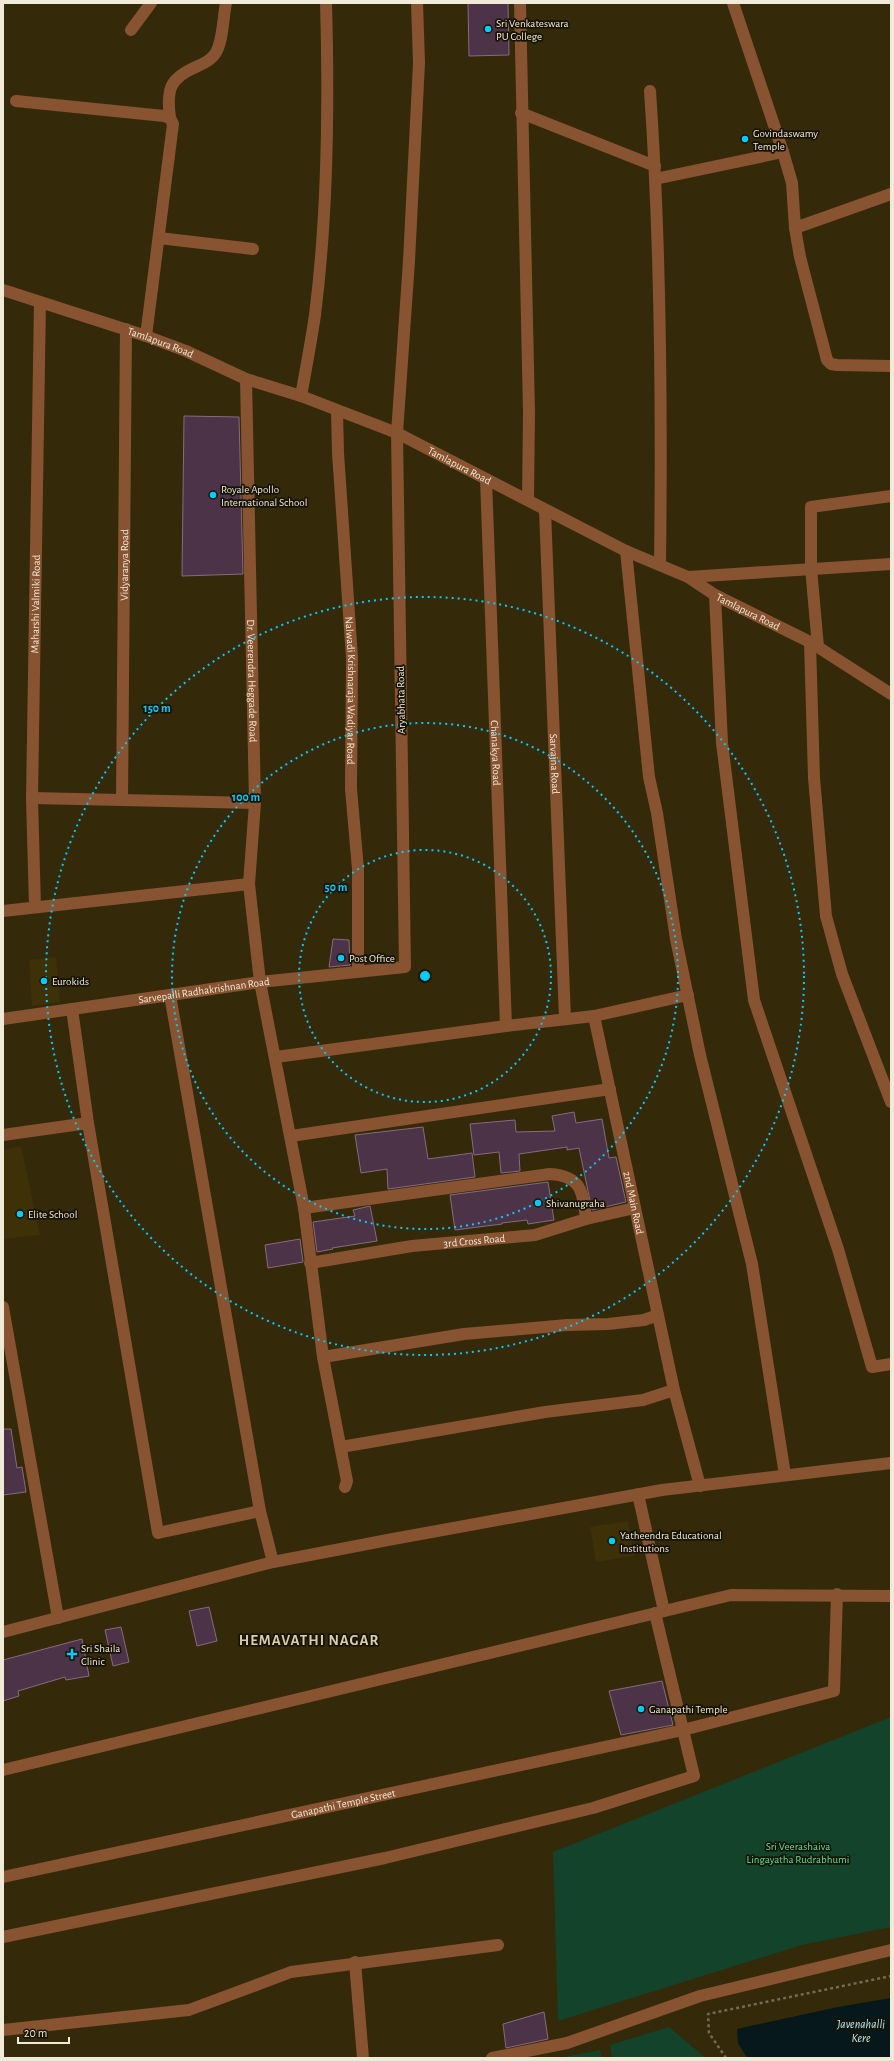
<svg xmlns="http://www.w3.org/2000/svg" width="894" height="2061" font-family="'Alegreya Sans',sans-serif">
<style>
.built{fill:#3e3107}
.green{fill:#14432b}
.water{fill:#06181c}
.building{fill:#4d3347;stroke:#876a81}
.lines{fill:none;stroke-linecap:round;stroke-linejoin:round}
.path{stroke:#756b50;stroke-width:2.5;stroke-dasharray:3 3;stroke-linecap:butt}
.minor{stroke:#875330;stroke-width:12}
.ring{fill:none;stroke:#05cbf9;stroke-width:2;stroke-dasharray:2 4}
.poi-dot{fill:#05cbf9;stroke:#171306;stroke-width:1.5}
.labels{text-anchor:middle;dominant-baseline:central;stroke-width:3.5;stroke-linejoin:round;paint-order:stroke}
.poi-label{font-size:11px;fill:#f0ead8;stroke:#171306;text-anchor:start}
.street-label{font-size:11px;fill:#f0ead8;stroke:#171306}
.park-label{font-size:11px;fill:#59e39a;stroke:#171306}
.water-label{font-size:12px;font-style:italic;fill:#b2eefc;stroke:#171306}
.district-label{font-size:15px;font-weight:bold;letter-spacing:1px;fill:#dacdaa;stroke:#171306}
.centre{fill:#05cbf9;stroke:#171306;stroke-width:2}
.ring-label{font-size:12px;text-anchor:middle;font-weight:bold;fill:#05cbf9;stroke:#171306;stroke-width:3.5;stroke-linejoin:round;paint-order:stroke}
</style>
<rect width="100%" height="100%" fill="#342909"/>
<path class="built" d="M56,957L60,1002L32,1006L29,960Z
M21,1146L40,1235L3,1239V1150Z
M628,1521L634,1556L596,1562L590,1527Z"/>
<path class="green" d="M891,1717V1927L802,1945L558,2021L553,1852Z
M669,2027L706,2058H612L610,2045Z
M600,2050L602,2058H558Z"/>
<path class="water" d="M891,1998V2058H747L738,2043L737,2029L838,2007Z"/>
<path class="building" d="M468,3H508L509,55L469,56Z
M184,416L239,417L243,574L182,576Z
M333,939L349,940L350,965L329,967Z
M574,1112L576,1123L602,1119L609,1158L616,1157L626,1202L592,1210L579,1148L567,1150V1147L519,1154L520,1171L501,1173L499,1152L474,1155L470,1124L515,1120L516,1132L555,1131L552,1116Z
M423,1127L428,1159L472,1153L475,1177L388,1189L387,1169L361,1173L355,1135Z
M548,1182L554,1220L528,1224L527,1220L502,1223V1224L455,1230L450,1195Z
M370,1206L377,1241L332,1248L333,1249L317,1252L313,1222L355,1216L353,1210Z
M300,1239L303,1262L268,1268L265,1245Z
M3,1429H11L17,1468L22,1467L26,1492L3,1495Z
M209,1607L217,1641L197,1646L189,1611Z
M121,1627L129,1662L113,1666L105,1630Z
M82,1639L89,1676L66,1680L65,1677L18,1691L19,1696L3,1701V1660Z
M662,1681L673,1725L621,1735L609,1691Z
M544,2012L548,2039L506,2048L503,2024Z"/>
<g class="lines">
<path class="path" d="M726,2058L709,2033L708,2014L891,1976"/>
<g class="minor">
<path d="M520,3L529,412L528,499"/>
<path d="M733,3L783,152L792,183L795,228L800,257L827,360L831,364L837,365L891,366"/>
<path d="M131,30L151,3"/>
<path d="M650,91C661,248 662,407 660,565"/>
<path d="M16,101L164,116L170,118L173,124L146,336"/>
<path d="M521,113L655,166"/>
<path d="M170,118C166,88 170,78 198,66C205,63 211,60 215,54C223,43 223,17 226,3"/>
<path d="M655,179L783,152"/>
<path d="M795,228L891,194"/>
<path d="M159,238L253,249"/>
<path id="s1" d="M3,290L146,336L186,351L246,379L301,396L397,433L626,551L688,577L715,595L810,642L891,694"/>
<path id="s2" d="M246,379L255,803L249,884L260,982L304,1208L323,1357L347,1481L345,1487"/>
<path d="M301,396C306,369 311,342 315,315C328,212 329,107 326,3"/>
<path id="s3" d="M337,411L338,453L352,658L351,789L358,869V971"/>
<path id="s4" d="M486,479L506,1026"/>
<path id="s5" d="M545,510L565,1018"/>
<path d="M626,551L649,777L657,813L676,939L700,1055L752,1264L785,1475"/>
<path d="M688,577L891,564"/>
<path d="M715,595L722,743L754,1000L838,1249L872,1367L891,1364"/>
<path d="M810,642L814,778L826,916L842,974L891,1102"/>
<path d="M818,647L811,568V507L891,496"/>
<path d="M32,798L255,803"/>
<path id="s6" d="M122,800L126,329"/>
<path id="s7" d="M35,907L32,798L40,302"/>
<path d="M3,911L249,884"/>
<path d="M170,995L260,1511L273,1562"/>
<path d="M72,1009L88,1123L158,1533L260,1511"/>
<path id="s8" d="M594,1016L674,1390L700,1486"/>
<path id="s9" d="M3,1019L260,982L405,967L397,433L409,261L419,63L417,3"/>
<path d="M276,1057L506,1026L594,1016L688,995"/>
<path d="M3,1135L88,1123"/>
<path d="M291,1136L610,1089"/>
<path d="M304,1208L550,1174C581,1176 583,1191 586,1219"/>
<path id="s10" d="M310,1263L412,1246L535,1235L586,1219L635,1208"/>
<path d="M3,1307L58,1618"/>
<path d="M323,1357L464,1334L567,1325L608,1324L644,1320L658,1315"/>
<path d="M341,1447L545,1412L643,1400L674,1390"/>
<path d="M638,1494L664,1611"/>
<path d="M3,1632L273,1562L393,1539L662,1490L891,1463"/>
<path d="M3,1770L731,1595L891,1596"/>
<path id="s11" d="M3,1877L683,1730L834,1691L837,1594"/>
<path d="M3,1937L385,1858L593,1808L694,1776L655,1613"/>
<path d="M355,1962L363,2058"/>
<path d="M3,2030L189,2010L291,1972L498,1945"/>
<path d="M492,2058L567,2043L700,1996L891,1950"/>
</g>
</g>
<g class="ring">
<circle cx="425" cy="976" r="126"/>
<circle cx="425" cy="976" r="253"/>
<circle cx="425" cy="976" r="379"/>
</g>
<g class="poi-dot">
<circle cx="488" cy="29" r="4"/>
<circle cx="745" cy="139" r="4"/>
<circle cx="213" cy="495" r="4"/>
<circle cx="341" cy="958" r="4"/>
<circle cx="44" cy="981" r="4"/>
<circle cx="538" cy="1203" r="4"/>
<circle cx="20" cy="1214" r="4"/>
<circle cx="612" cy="1541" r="4"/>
<path d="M70 1648h4v4h4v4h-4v4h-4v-4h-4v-4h4z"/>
<circle cx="641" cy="1709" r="4"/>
</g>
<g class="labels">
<g class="poi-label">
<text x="496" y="23">Sri Venkateswara<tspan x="496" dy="13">PU College</tspan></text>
<text x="753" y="133">Govindaswamy<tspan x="753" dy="13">Temple</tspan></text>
<text x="221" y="489">Royale Apollo<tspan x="221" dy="13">International School</tspan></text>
<text x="349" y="958">Post Office</text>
<text x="52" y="981">Eurokids</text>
<text x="546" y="1203">Shivanugraha</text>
<text x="28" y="1214">Elite School</text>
<text x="620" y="1535">Yatheendra Educational<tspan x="620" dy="13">Institutions</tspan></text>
<text x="81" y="1648">Sri Shaila<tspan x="81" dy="13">Clinic</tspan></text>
<text x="649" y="1709">Ganapathi Temple</text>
</g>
<g class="street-label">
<text stroke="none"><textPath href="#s1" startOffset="166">Tamlapura Road</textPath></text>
<text stroke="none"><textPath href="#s1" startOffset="490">Tamlapura Road</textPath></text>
<text stroke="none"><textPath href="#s6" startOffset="235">Vidyaranya Road</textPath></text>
<text stroke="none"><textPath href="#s7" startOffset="303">Maharshi Valmiki Road</textPath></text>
<text stroke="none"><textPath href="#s1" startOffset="814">Tamlapura Road</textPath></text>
<text stroke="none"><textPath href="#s2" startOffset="302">Dr. Veerendra Heggade Road</textPath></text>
<text stroke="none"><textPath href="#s3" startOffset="280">Nalwadi Krishnaraja Wadiyar Road</textPath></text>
<text transform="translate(401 700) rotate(-91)">Aryabhata Road</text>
<text stroke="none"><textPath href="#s4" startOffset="274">Chanakya Road</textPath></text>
<text stroke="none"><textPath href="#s5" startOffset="254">Sarvajna Road</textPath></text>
<text stroke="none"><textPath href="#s9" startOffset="203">Sarvepalli Radhakrishnan Road</textPath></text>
<text stroke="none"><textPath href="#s8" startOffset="191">2nd Main Road</textPath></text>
<text stroke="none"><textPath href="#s10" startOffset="166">3rd Cross Road</textPath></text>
<text stroke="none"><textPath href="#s11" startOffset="348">Ganapathi Temple Street</textPath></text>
</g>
<g class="park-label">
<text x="798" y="1846">Sri Veerashaiva<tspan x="798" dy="13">Lingayatha Rudrabhumi</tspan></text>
</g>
<g class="water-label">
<text x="861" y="2024">Javenahalli<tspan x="861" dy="14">Kere</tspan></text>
</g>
<g class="district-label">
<text x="309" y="1640">HEMAVATHI NAGAR</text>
</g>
</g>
<circle cx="425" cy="976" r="6" class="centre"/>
<g class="ring-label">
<text x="157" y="712">150 m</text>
<text x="246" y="801">100 m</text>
<text x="336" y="891">50 m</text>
</g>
<rect width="894" height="2061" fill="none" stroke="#f0ead8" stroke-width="8"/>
<path d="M18 2037v6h51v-6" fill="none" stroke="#f0ead8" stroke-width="2"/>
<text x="24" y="2037" font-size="12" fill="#f0ead8" stroke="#171306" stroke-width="3" paint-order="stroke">20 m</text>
</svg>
